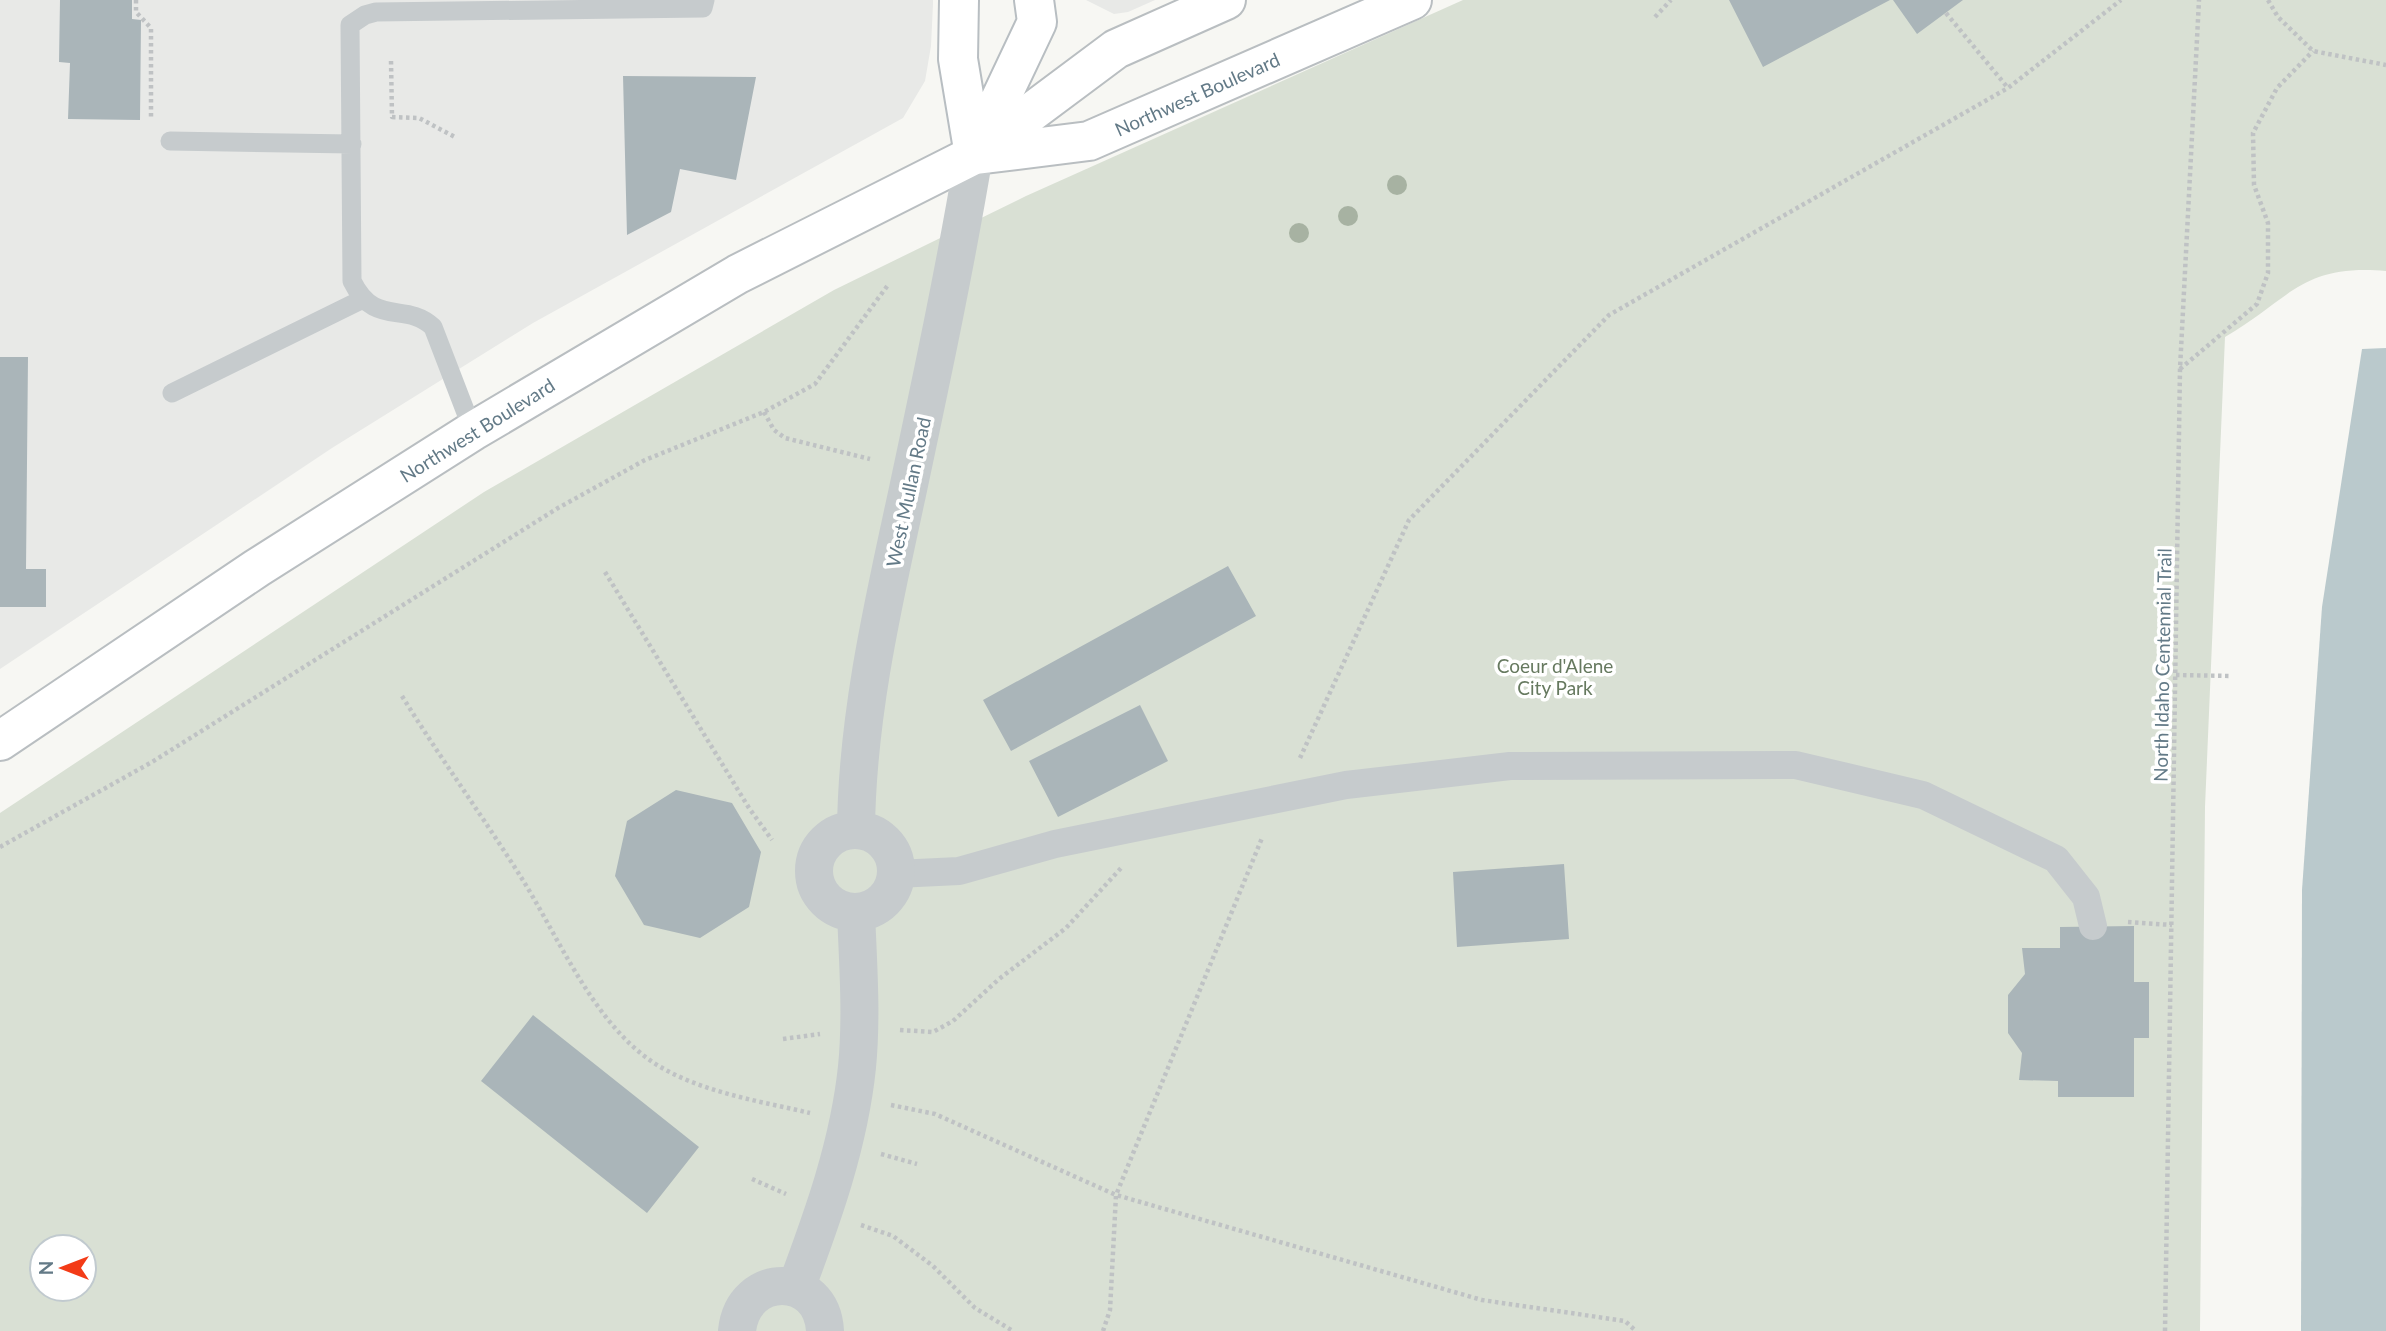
<svg xmlns="http://www.w3.org/2000/svg" width="2386" height="1331" font-family="Lato,sans-serif">
<style>
.built{fill:#e8e9e7}
.green{fill:#d9e0d4;fill-rule:evenodd}
.water{fill:#bac9cc}
.building{fill:#aab5b9}
.lines{fill:none;stroke-linecap:round;stroke-linejoin:round}
.secondary-casing{stroke:#b8bec2;stroke-width:42}
.primary-casing{stroke:#b9bec1;stroke-width:42}
.path{stroke:#bfc2c4;stroke-width:4.5;stroke-dasharray:3.5 3.5;stroke-linecap:butt}
.service{stroke:#c6cbcd;stroke-width:19}
.pedestrian{stroke:#c6cbcd;stroke-width:28}
.minor{stroke:#c6cbcd;stroke-width:38}
.secondary{stroke:#fff;stroke-width:38}
.primary{stroke:#fff;stroke-width:38}
.tree{fill:#a7b2a2}
.labels{text-anchor:middle;dominant-baseline:central;stroke-width:7;stroke-linejoin:round;paint-order:stroke}
.street-label{font-size:19px;fill:#637a87;stroke:#fff}
.park-label{font-size:19px;fill:#66795f;stroke:#fff}
</style>
<rect width="100%" height="100%" fill="#f7f7f3"/>
<path class="built" d="M0,0H933V4L931,46L925,81L903,118L533,323L332,448L0,669Z
M1086,0H1155L1128,12L1114,14Z"/>
<path class="green" d="M1463,0H2386V271C2300,264 2291,299 2225,337L2205,807L2200,1331H0V813L484,492L834,290L1026,196ZM42,1247H84V1289H42Z"/>
<path class="water" d="M2386,348V1331H2301L2302,890L2322,607L2362,349Z"/>
<path class="building" d="M60,0H132V19L141,20L140,120L68,119L70,63L59,62Z
M1729,0H1890L1763,67Z
M1893,0H1963L1917,34Z
M623,76L756,77L736,180L680,169L671,212L627,235Z
M0,357H28L26,569H46V607H0Z
M1228,566L1256,616L1011,751L983,700Z
M1140,705L1168,761L1058,817L1029,761Z
M676,790L732,803L761,852L749,907L700,938L644,925L615,876L627,821Z
M1564,864L1569,939L1457,947L1453,872Z
M2134,926V982H2149V1038H2134V1097H2058V1081L2019,1080L2022,1053L2008,1033V995L2025,974L2022,948H2060V927Z
M533,1015L699,1147L647,1213L481,1081Z"/>
<g class="lines">
<defs>
<path id="secondary" d="M959,0L958,59L974,155
M974,155L1037,22L1034,0"/>
<path id="primary" d="M976,155L1089,141L1412,0
M0,741L257,568L473,431L738,274L974,155L1116,49L1226,0"/>
</defs>
<use href="#secondary" class="secondary-casing"/>
<use href="#primary" class="primary-casing"/>
<path class="path" d="M136,0V12L151,28V118
M2268,0L2278,17L2313,51L2386,65
M1946,13L2008,88
M1655,17L1671,0
M391,61L392,117L419,118L455,137
M2180,369L2257,304L2268,273V223L2254,185L2253,133L2277,88L2313,51
M764,412L774,430L785,438L870,459
M605,572L749,808L772,840
M2176,675L2232,676
M402,696C439,756 481,814 519,874C558,935 592,1022 654,1063C699,1092 759,1101 810,1113
M1300,758L1409,520L1609,315L2008,88L2121,0
M0,847L152,762L558,508L645,460L764,412L815,384L888,285
M2128,922L2172,925
M900,1030L933,1032L953,1021L999,979L1066,928L1122,867
M783,1039L820,1034
M891,1105L935,1114L1116,1195L1482,1300L1625,1321L1636,1331
M881,1154L917,1164
M752,1179L786,1194
M861,1225L893,1236L933,1266L975,1308L1013,1331
M1103,1331L1110,1310L1116,1195L1262,838
M2165,1331L2180,369L2199,0"/>
<path class="service" d="M170,141L352,144
M172,393L363,299
M473,431L433,327C405,301 375,328 352,281L350,25L365,15L376,12L703,8L705,0"/>
<path class="pedestrian" d="M896,874L959,871L1055,844L1346,785L1510,766L1796,765L1923,795L2056,859L2086,897L2093,926"/>
<path class="minor" d="M856,830C857,717 883,604 907,494C931,381 955,269 974,155
M814 871a41 41 0 1 1 82 0a41 41 0 1 1-82 0Z
M796,1288C823,1216 849,1144 857,1067C862,1016 858,964 856,912
M737,1331C743,1271 822,1271 825,1331"/>
<use href="#secondary" class="secondary"/>
<use href="#primary" class="primary"/>
</g>
<g class="tree">
<circle cx="1397" cy="185" r="10"/>
<circle cx="1348" cy="216" r="10"/>
<circle cx="1299" cy="233" r="10"/>
</g>
<g class="labels">
<g class="street-label">
<text transform="translate(1197 94) rotate(-24)">Northwest Boulevard</text>
<text transform="translate(477 430) rotate(-32)">Northwest Boulevard</text>
<text transform="translate(908 492) rotate(-78)">West Mullan Road</text>
<text transform="translate(2162 665) rotate(-89)">North Idaho Centennial Trail</text>
</g>
<g class="park-label">
<text x="1555" y="665">Coeur d'Alene<tspan x="1555" dy="22">City Park</tspan></text>
</g>
</g>
<g transform="translate(63 1268) rotate(270)"><circle r="33" fill="#ffffff" stroke="#c1cacf" stroke-width="2"/>
<path d="M0-5L12 26L0 18L-12 26Z" fill="#f33b17"/>
<text y="-10" font-size="19" font-weight="bold" text-anchor="middle" fill="#637a87">N</text>
</g>
</svg>
